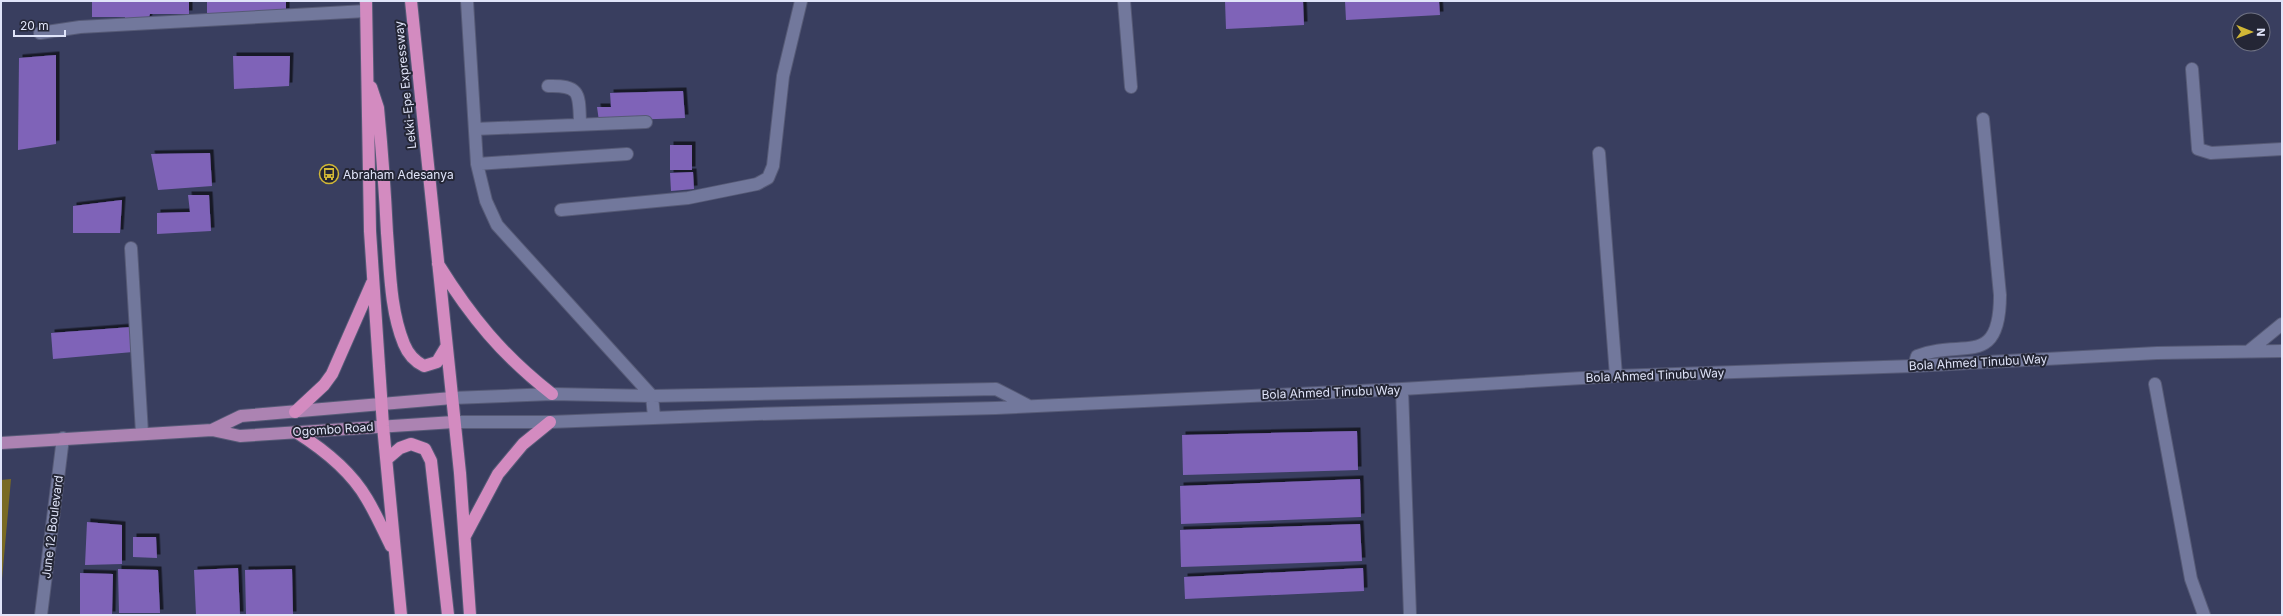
<svg xmlns="http://www.w3.org/2000/svg" width="2283" height="616" font-family="Inter,sans-serif">
<style>
.green{fill:#796a24}
.building{fill:#7f64b8;filter:url(#shadow)}
.lines{fill:none;stroke-linecap:round;stroke-linejoin:round}
.minor-casing{stroke:#565a76;stroke-width:14}
.major-casing{stroke:#565a76;stroke-width:14}
.highway-casing{stroke:#565a76;stroke-width:14}
.minor{stroke:#72789c;stroke-width:12}
.major{stroke:#ac83b2;stroke-width:12}
.highway{stroke:#d38bc0;stroke-width:12}
.labels{text-anchor:middle;dominant-baseline:central;stroke-width:4;stroke-linejoin:round;paint-order:stroke}
.street-label{font-size:12px;fill:#e0e4f9;stroke:#242635}
.poi-label{font-size:12px;fill:#e0e4f9;stroke:#242635;text-anchor:start}
</style>
<defs>
<filter id="shadow"><feDropShadow dx="3.5" dy="-3.5" stdDeviation="0" flood-color="#0009"/></filter>
</defs>
<rect width="100%" height="100%" fill="#393e5f"/>
<path class="green" d="M11,479L1,590V480Z"/>
<path class="building" d="M92,1H189V14H150L148,20L125,22V17H92Z
M207,1H286V12L207,15Z
M1225,1H1303L1304,25L1226,29Z
M1345,1H1439L1440,15L1346,20Z
M56,55V144L18,150L19,58Z
M233,56H290L289,86L234,89Z
M683,91L685,118L599,121L597,107H611L610,93Z
M670,145H692V170H670Z
M210,153L212,186L158,190L151,154Z
M693,172L694,189L671,191L670,173Z
M188,195H209L211,231L157,234V213L190,212Z
M122,200L120,233H73V206Z
M131,327L133,352L53,359L51,333Z
M1357,431L1358,470L1183,475L1182,435Z
M1360,479L1361,517L1181,524L1180,486Z
M87,522L122,525V564L85,565Z
M1360,524L1362,561L1181,567L1180,530Z
M133,537H156L157,558L133,557Z
M238,568L240,615H196L194,570Z
M1363,568L1364,591L1185,599L1184,577Z
M118,569L158,570L160,613H119Z
M292,569L293,615H246L245,570Z
M80,573L113,574L112,615L80,614Z"/>
<g class="lines">
<defs>
<path id="minor" d="M467,1L477,164
M1124,1L1131,87
M40,33L80,27L366,11
M2192,69L2198,149L2211,153L2282,149
M548,86C581,85 579,94 580,123
M475,129L646,122
M1599,153L1616,376
M627,154L477,164L486,201L497,225L652,396L654,417
M561,210L688,198L757,184L768,178L773,166L783,76L801,1
M131,248L142,433
M2249,351L2282,324
M1914,366L1917,356C1962,338 2000,370 2000,295L1983,119
M2155,384L2191,579L2204,615
M1402,389L1410,615
M452,398L552,394L652,396L996,389L1027,405
M454,422H550L757,414L996,408L1402,389L1616,376L1914,366L2157,353L2282,351
M41,615L63,438"/>
<path id="major" d="M212,430L241,416L452,398
M1,443L212,430L240,436L454,422"/>
<path id="highway" d="M366,1L370,231L383,426L401,615
M411,1L460,473L470,615
M371,87L378,108C382,150 385,191 387,233C390,269 390,310 404,344C408,354 414,361 424,366L437,362L446,347
M438,264C471,317 502,355 552,394
M295,412L324,385L332,374L372,283
M296,432C323,449 351,471 367,499C376,514 383,530 391,546
M387,459L400,448L411,444L425,449L431,461L448,615
M465,536L498,474L523,444L550,422"/>
</defs>
<use href="#minor" class="minor-casing"/>
<use href="#major" class="major-casing"/>
<use href="#highway" class="highway-casing"/>
<use href="#minor" class="minor"/>
<use href="#major" class="major"/>
<use href="#highway" class="highway"/>
</g>
<defs>
<symbol id="bus-ring" viewBox="-11 -11 22 22"><circle r="9.5" fill="#242635" stroke="#d1b736" stroke-width="1.5"/><path d="M-5-6H5V4H4V6H2V4H-2V6H-4V4H-5ZM-3.5-4V0h7V-4ZM-3.5 1.2v1.5H-2V1.2ZM2 1.2v1.5H3.5V1.2Z" fill="#d1b736"/></symbol>
</defs>
<g fill-rule="evenodd">
<use href="#bus-ring" x="318" y="163" width="22" height="22"/>
</g>
<g class="labels">
<g class="street-label">
<text transform="translate(405 85) rotate(-96)">Lekki-Epe Expressway</text>
<text transform="translate(1978 362) rotate(-3)">Bola Ahmed Tinubu Way</text>
<text transform="translate(1655 375) rotate(-2)">Bola Ahmed Tinubu Way</text>
<text transform="translate(1331 392) rotate(-2)">Bola Ahmed Tinubu Way</text>
<text transform="translate(333 429) rotate(-4)">Ogombo Road</text>
<text transform="translate(52 527) rotate(-83)">June 12 Boulevard</text>
</g>
<g class="poi-label">
<text x="343" y="174">Abraham Adesanya</text>
</g>
</g>
<rect width="2283" height="616" fill="none" stroke="#e0e4f9" stroke-width="4"/>
<g transform="translate(2251 32) rotate(91)"><circle r="19" fill="#242635" stroke="#6f7283"/>
<path d="M0-3L7 15L0 10L-7 15Z" fill="#d1b736"/>
<text y="-6" font-size="11" font-weight="bold" text-anchor="middle" fill="#e0e4f9">N</text>
</g>
<path d="M14 30v6h51v-6" fill="none" stroke="#e0e4f9" stroke-width="2"/>
<text x="20" y="30" font-size="12" fill="#e0e4f9" stroke="#242635" stroke-width="3" paint-order="stroke">20 m</text>
</svg>
